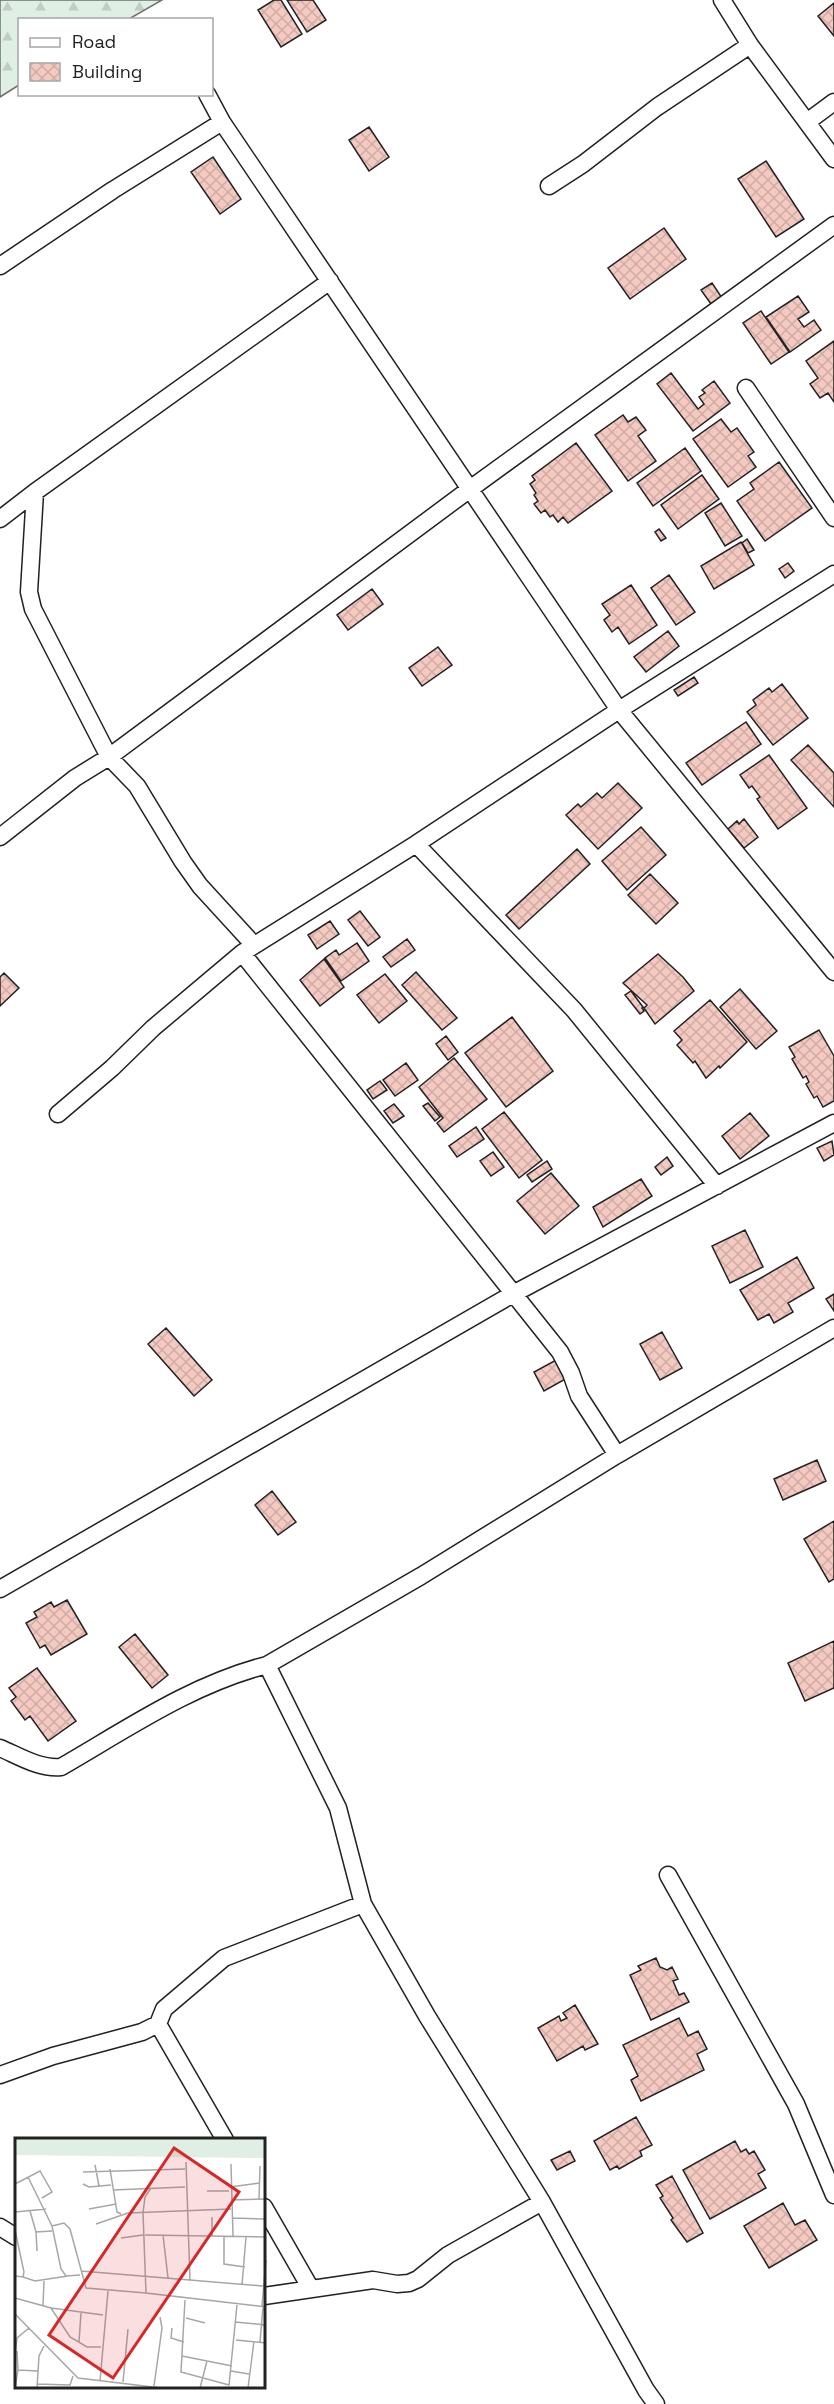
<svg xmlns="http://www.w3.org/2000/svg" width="834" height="2404" font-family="'Space Grotesk',sans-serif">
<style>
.forest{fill:url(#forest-firs);stroke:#6f6f6f;stroke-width:1.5}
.building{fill:url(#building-cross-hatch);stroke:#222;stroke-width:1.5}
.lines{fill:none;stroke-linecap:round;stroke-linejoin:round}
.minor-casing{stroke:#222;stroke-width:19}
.minor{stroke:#fff;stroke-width:16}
.inset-road{fill:none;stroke:#a7a7a7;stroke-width:1.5}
.view{fill:#d62828;fill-opacity:0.15;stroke:#d62828;stroke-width:3}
.inset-edge{fill:none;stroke:#222;stroke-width:3}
</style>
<defs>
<pattern id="forest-firs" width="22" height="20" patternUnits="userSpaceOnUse" patternTransform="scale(1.5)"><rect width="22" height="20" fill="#e0efe3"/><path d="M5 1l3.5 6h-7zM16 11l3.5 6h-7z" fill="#c0cdc2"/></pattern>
<pattern id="building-cross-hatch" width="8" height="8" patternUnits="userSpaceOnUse" patternTransform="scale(1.5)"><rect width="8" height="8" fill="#f3c9c0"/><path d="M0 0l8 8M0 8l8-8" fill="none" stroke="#d0aca5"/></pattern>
</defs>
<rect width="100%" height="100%" fill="#fff"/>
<path class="forest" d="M0,0H162L129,19L20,20L19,85L0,97Z"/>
<path class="building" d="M274,0H281L302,34L281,47L258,10Z
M287,0H313L326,20L307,32Z
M834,3V36L818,16Z
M369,127L389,157L369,171L349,140Z
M213,157L241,199L220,214L191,172Z
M766,161L804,219L776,237L738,179Z
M664,228L686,259L630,299L608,268Z
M712,283L722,298L711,304L701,290Z
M798,296L809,312L798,319L804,327L814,320L821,330L790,352L766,317Z
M761,311L789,352L771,364L743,323Z
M834,341V402L828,393L820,398L810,384L818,378L806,361Z
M671,373L698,409L704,404L699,397L705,393L702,390L714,381L730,403L693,431L657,384Z
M623,415L628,422L636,417L646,430L638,436L656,461L628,481L595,435Z
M721,419L731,432L737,428L754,452L748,456L756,467L728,487L693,439Z
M576,443L612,491L568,523L563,517L558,522L553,515L550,517L545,510L541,513L534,504L538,501L534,495L536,493L530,484L535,480L532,476Z
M685,448L701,471L653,506L637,483Z
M779,462L812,508L765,541L737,501L754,489L750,483Z
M702,475L719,499L678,529L661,505Z
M721,503L742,536L725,546L705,513Z
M659,529L666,538L661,541L655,532Z
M747,539L754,550L748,553L742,543Z
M741,542L754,565L714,589L701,566Z
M788,563L794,571L785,578L779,569Z
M669,575L695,612L676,625L651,588Z
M631,585L657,625L629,644L618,627L612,632L604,620L610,615L602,604Z
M372,589L383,604L348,630L337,615Z
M668,631L679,646L646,672L634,657Z
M438,647L452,665L422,686L409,668Z
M694,677L698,683L678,696L674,690Z
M782,684L808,718L773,745L747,712L756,705L753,700L769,688L772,692Z
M746,722L761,744L702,785L686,763Z
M808,745L834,773V807L791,760Z
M769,755L807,808L778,829L757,799L760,797L752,786L749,788L740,775Z
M618,783L642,808L598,849L566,815L578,804L581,807L597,793L602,798Z
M744,819L758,837L744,848L728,829L737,821L739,824Z
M641,827L666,855L627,890L602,861Z
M577,849L590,864L519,929L506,915Z
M650,874L678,903L656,924L628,895Z
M360,911L380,937L368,946L348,920Z
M330,921L339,934L317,949L308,935Z
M407,939L415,950L391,967L383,957Z
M357,943L369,961L341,981L325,958L336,950L339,955Z
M658,954L683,977L694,991L655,1024L644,1008L647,1005L623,983Z
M324,959L344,987L320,1006L300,980Z
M416,972L457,1018L442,1030L402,985Z
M4,973L19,988L0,1006V977Z
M385,974L407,1001L379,1023L357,995Z
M740,989L777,1031L756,1049L720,1007Z
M631,991L643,1007L642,1008L644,1011L640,1014L625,995Z
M710,1000L747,1042L720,1068L719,1066L706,1078L695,1061L693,1063L677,1045L682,1040L674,1031Z
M512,1017L553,1071L506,1107L465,1053Z
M819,1030L834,1056V1101L823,1107L817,1096L814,1098L806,1084L809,1082L806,1076L803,1078L792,1059L795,1057L789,1047Z
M446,1036L458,1052L448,1060L436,1044Z
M454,1058L487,1099L444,1132L437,1123L443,1118L419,1087Z
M406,1063L418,1080L395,1096L383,1080Z
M380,1081L387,1090L373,1099L367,1090Z
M428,1103L440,1117L435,1121L423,1106Z
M394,1104L404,1116L393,1123L384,1111Z
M504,1112L542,1160L519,1178L482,1129Z
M750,1113L769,1136L740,1159L722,1136Z
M476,1127L484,1139L457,1157L449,1146Z
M832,1141L834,1155L824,1161L817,1148Z
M493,1152L504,1167L491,1176L480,1161Z
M667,1157L673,1166L661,1175L655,1167Z
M547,1161L552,1169L532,1182L527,1175Z
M551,1173L579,1206L545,1234L517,1201Z
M641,1179L652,1196L603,1227L593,1207Z
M745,1230L763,1267L730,1283L712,1246Z
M797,1257L814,1288L788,1303L793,1312L774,1323L769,1314L758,1320L740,1290Z
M834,1294V1311L826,1299Z
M166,1328L212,1380L194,1396L148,1344Z
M662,1332L682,1368L660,1380L640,1344Z
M558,1359L569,1377L544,1391L534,1372Z
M817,1460L826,1481L783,1500L774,1479Z
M272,1491L296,1522L278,1535L255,1505Z
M834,1521V1579L829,1582L804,1539Z
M67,1600L87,1634L51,1655L45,1645L40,1648L26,1623L37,1617L34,1612L51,1602L54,1607Z
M135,1634L168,1675L152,1688L119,1647Z
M834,1641V1688L805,1701L788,1663Z
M37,1668L76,1721L48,1741L30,1716L25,1720L11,1701L16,1697L9,1688Z
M656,1958L660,1967L667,1970L672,1967L678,1979L673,1981L679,1995L684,1993L689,2002L651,2020L630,1975L641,1970L638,1966Z
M575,2005L598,2044L585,2050L583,2046L557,2061L538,2028L559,2016L561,2021L567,2018L563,2013Z
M679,2018L688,2036L698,2031L707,2049L697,2054L704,2070L641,2101L631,2080L638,2076L623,2045Z
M636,2117L652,2145L640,2151L642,2156L619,2169L617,2166L610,2170L594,2141Z
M735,2141L741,2152L746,2149L749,2154L754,2151L765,2170L758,2174L766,2188L710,2219L683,2170Z
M570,2151L575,2161L557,2170L551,2160Z
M672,2176L703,2233L687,2242L671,2220L673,2218L660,2198L663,2196L656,2185Z
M783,2203L795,2225L805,2220L817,2240L769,2268L744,2226Z"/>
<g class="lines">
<defs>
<path id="minor" d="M722,0L750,45L834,159
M207,94L222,122L619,710L834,972
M807,122L834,102
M549,186L583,164L657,107L750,45
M0,266L113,190L222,122
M746,388L834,518
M35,492L29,592L33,609L109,757L137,786L183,862L200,886L254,945
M0,519L35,492L330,281
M834,574L619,710L416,844L242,953L560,1352L571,1373L579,1396L617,1455L834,1328
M0,837L75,778L109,757L470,489L834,225
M416,844L574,1010L717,1186
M58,1114L112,1068L153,1028L242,953
M0,1589L513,1294L834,1123
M267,1665L338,1808L363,1904L427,2016L542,2202L646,2390L656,2404
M0,1748C19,1756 39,1769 61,1767C127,1729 192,1684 267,1665L421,1576L617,1455
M668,1875L796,2104L834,2195
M158,2024L225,2140
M0,2075L53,2056L142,2032L158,2024L164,2009L224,1958L363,1904
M264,2207L311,2289
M0,2227L16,2237
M264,2296L373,2280L397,2284L409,2283L418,2279L448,2255L542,2202"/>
</defs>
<use href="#minor" class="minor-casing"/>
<use href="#minor" class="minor"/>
</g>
<g transform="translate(15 2138)">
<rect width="250" height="250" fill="#fff"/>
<path d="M0,1H250V20L0,17Z" fill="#e0efe3"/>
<path class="inset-road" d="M171,24L175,142M216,26L218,98M80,27L84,48M95,31L102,74L106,76M68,34L170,31M13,39L37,88L46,131L51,138L65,137M0,46L25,33L37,54L27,60M68,46L74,49L96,47M215,49L245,45M136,50L130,59L128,75L131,155L251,169M98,52L170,49M192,53H214M244,61L245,28M216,62L251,61M74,71L101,66M15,73L21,94M0,74L31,71M197,79V98M218,80L251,81M81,86L113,75L216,71M37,88L49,85L55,91L71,150L131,155M0,92L9,134L8,139L0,138M130,97L251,99M148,97L153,140M209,99V126L230,129M106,100L128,97M22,113L21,94L37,93M66,133L248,148M8,139L20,143L53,138M227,147L231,99M0,160L36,170L55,199L72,209H86M170,162L166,234L214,247L222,167M28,167L29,143M247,168L251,122M36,170L88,177M0,176L63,240L146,250M171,180L190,185M220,184L251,187M157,190L156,200L169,204M221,202L251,205M64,204L66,175M245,204L248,169M2,213L3,232M0,216L2,200L14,190M167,218L217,228M216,233L234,236M85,243L93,153M108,244L113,191M22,246L55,247L58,238M139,248L147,190L145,179M0,250L3,232L23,233M22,250L24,218L29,208M185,250L192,223M233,250L239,203"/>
<path class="view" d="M159,10L224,54L98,240L34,197Z"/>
<rect width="250" height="250" class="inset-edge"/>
</g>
<rect x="18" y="18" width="195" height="78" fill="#ffffff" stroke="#a7a7a7" stroke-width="1.5"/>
<rect x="30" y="38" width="30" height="9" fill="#ffffff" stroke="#a7a7a7" stroke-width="1.5"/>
<text x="72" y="48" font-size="18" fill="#222222">Road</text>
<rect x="30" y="63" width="30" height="18" fill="url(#building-cross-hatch)" stroke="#a7a7a7" stroke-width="1.5"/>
<text x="72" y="78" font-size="18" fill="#222222">Building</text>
</svg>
